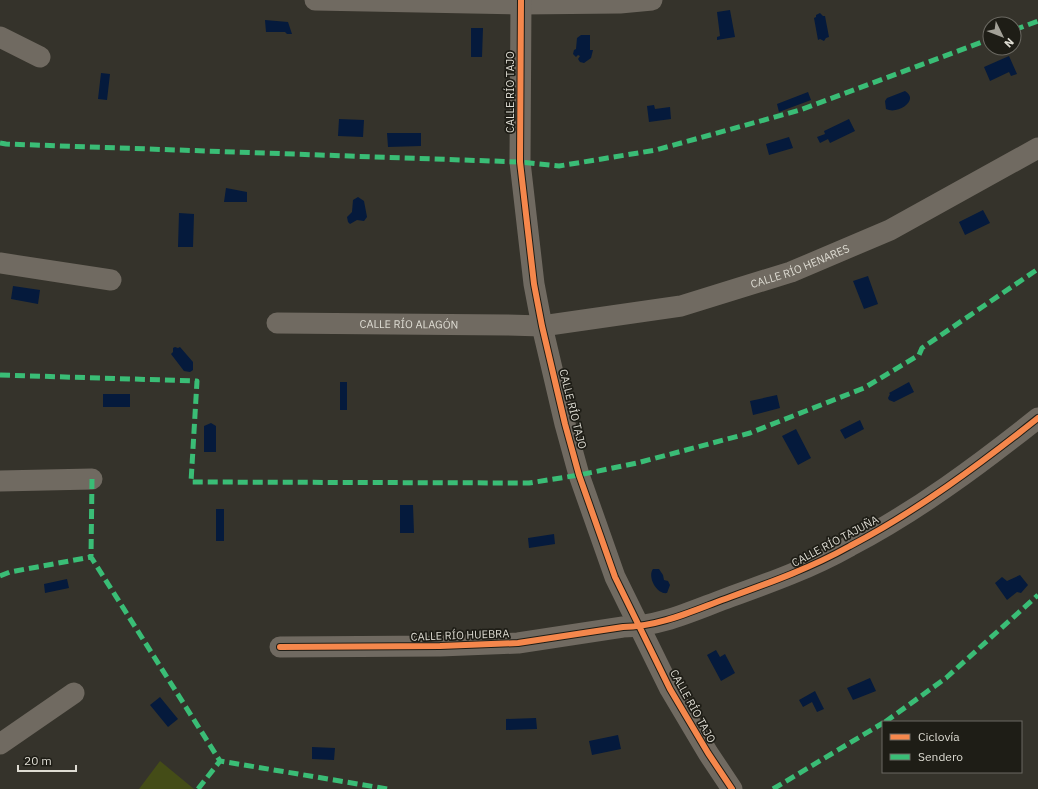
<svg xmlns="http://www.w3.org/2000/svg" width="1038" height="789" font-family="'IBM Plex Sans',sans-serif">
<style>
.green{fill:#444c17}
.water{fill:#051a3c}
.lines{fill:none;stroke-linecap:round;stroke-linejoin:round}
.minor{stroke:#706a61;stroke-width:21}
.quiet{stroke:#3abd76;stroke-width:5;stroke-dasharray:10 5;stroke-linecap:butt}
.cycleway-casing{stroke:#1e1d16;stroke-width:8}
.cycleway{stroke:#f5874c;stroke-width:6}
.labels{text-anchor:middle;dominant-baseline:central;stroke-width:3.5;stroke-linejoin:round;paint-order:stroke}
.street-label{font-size:11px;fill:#dedcd3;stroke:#1e1d16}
</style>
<rect width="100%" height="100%" fill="#35332b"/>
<path class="green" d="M160,761L194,789H139Z"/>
<path class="water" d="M730,10L735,37L717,40V37L720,36L717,12Z
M820,13L823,16H825L829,37L826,38L824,41L820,39L818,40L814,18L816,17V15Z
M265,20L288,22L292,34H287L285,32H266Z
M471,28H483L482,57H471Z
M581,35H590V50H593L591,58L584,63L580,62L578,59L580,56L578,55L576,57L573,54L574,50L576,49L577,38Z
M1009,56L1017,74L1011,76L1009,72L990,81L984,67Z
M101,73L110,74L107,100L98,99Z
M905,91C920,100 898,115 886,109L885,101L887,98Z
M808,92L811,100L779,112L777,104Z
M654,105L655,109L670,107L671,119L649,122L647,106Z
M339,119L364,120L363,137L338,136Z
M849,119L855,131L830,143L828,139L820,143L817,137L825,134L824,131Z
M387,133H421V146L388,147Z
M789,137L793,148L769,155L766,144Z
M226,188L247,192V202H224Z
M358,197L364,201L367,217L364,221L357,220L350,224L348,222L347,217L352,212L353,200Z
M983,210L990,223L965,235L959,222Z
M179,213L194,214L193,247H178Z
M868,276L878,304L864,309L853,281Z
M13,286L40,290L38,304L11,299Z
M175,347L178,348L180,347L193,362V370L190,372L184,371L171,354L173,352V348Z
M340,382H347V410H340Z
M909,382L914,392L894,402L889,400L888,398L890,394L889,393Z
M103,394H130V407H103Z
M777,395L780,408L753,415L750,401Z
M860,420L864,429L845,439L840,430Z
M211,423L216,426V452H204V426Z
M796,429L811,458L798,465L782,436Z
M400,505H413L414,533H400Z
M216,509H224V541H216Z
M554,534L555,544L529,548L528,538Z
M653,569H659L663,575L664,580L668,581L670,585L667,593C657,595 647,577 653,569Z
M1020,575L1028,585L1021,593L1017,592L1007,600L995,583L1002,577L1007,581Z
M67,579L69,588L45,593L44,584Z
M716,650L720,657L725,654L735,673L721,681L707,655Z
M870,678L876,691L853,700L847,688Z
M815,691L824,709L817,712L812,702L803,707L799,700Z
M160,697L178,719L168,727L150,705Z
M536,718L537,729L506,730V719Z
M618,735L621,749L592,755L589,741Z
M312,747L335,748L334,760L312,759Z"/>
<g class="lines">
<g class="minor">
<path d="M315,0L521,4L620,3L652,0"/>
<path d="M521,0L520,162L534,284L542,326L565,424L579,475L615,577L670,689L708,753L732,789"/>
<path d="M0,37L40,57"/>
<path d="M0,263L111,280"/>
<path id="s1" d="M277,323L507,325L542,326L681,306L791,272L890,230L1038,148"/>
<path d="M0,481L92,479"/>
<path d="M280,647L440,646L518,643L623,627C657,627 690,612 722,600C766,584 809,569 850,546C917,511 979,465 1038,418"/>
<path d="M0,744L74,693"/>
</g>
<path class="quiet" d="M1014,30L1038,21
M0,143L6,144L520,162L559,166L656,150L800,110L990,39
M0,375L197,381L191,482L529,483L579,475L637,463L750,433L864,388L919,355L922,348L1038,269
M92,479L91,557L220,761
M0,576L10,572L91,557
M885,722L946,678L1038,595
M198,789L220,761L388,789
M773,789L883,723"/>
<defs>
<path id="cycleway" d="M521,0L520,162L534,284L542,326L565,424L579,475L615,577L670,689L708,753L732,789
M280,647L440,646L518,643L623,627C657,627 690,612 722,600C766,584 809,569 850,546C917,511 979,465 1038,418"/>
</defs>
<use href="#cycleway" class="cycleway-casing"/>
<use href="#cycleway" class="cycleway"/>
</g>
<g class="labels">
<g class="street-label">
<text transform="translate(510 92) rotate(-90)">CALLE RÍO TAJO</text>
<text stroke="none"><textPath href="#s1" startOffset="531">CALLE RÍO HENARES</textPath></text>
<text stroke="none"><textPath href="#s1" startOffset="132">CALLE RÍO ALAGÓN</textPath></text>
<text transform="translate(573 409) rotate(76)">CALLE RÍO TAJO</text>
<text transform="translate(835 541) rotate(-28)">CALLE RÍO TAJUÑA</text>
<text transform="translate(460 635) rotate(-2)">CALLE RÍO HUEBRA</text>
<text transform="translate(693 706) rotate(61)">CALLE RÍO TAJO</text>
</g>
</g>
<rect x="882" y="721" width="140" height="52" fill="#1e1d16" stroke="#6b6962"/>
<rect x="890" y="734" width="20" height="6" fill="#f5874c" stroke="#6b6962"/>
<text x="918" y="741" font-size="12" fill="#dedcd3">Ciclovía</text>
<rect x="890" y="754" width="20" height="6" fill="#3abd76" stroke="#6b6962"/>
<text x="918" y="761" font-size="12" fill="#dedcd3">Sendero</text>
<g transform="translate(1002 36) rotate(133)"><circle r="19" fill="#1e1d16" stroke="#6b6962"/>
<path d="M0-3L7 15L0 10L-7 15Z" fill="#a3a198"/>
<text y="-6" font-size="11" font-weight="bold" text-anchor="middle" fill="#dedcd3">N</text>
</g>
<path d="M18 765v6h58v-6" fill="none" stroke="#dedcd3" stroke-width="2"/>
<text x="24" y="765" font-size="12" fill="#dedcd3" stroke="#1e1d16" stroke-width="3" paint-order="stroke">20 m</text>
</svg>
